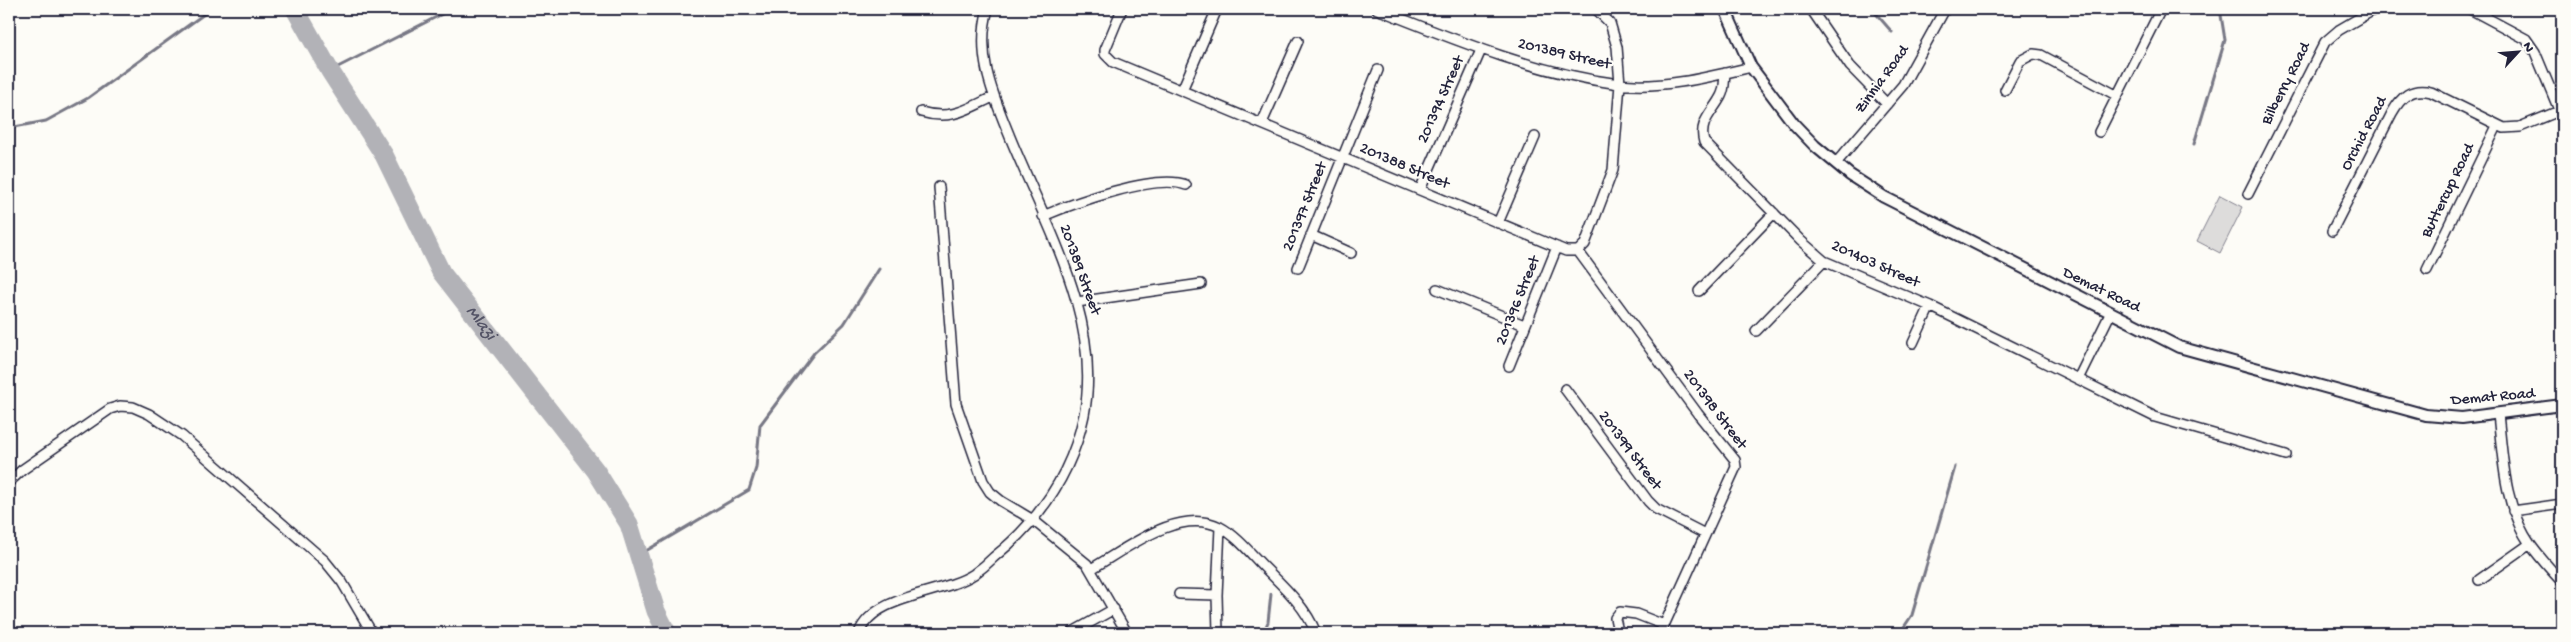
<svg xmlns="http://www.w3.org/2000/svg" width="2571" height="642" font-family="'Gochi Hand',sans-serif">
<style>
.green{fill:#dddcdb;stroke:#807f8b}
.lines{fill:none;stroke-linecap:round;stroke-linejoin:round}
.stream{stroke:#787885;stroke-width:3}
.river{stroke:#b2b2b7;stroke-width:19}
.minor-casing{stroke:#22223b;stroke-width:12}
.tertiary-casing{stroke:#22223b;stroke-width:14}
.minor{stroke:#fdfcf7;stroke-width:9}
.tertiary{stroke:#fdfcf7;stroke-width:10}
.labels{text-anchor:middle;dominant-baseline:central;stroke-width:4.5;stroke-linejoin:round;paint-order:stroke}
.street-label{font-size:16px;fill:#22223b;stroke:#fdfcf7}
.water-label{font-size:18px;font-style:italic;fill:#545466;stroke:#fdfcf7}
</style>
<rect width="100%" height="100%" fill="#fdfcf7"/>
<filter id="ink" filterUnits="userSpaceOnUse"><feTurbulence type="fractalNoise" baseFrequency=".02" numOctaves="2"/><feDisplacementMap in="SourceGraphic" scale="10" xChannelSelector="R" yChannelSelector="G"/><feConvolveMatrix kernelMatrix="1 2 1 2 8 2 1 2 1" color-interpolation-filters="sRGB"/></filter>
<g filter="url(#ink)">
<path class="green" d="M2220,195L2243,207L2220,253L2197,241Z"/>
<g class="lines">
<path class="stream" d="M1872,9L1892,32
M330,71L452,9
M9,128L46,121L88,98L211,9
M2194,144L2225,40L2220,9
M639,555L749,490L756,468L760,425L814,353L844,324L879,269
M1263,633L1268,622L1271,594
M1900,633L1912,615L1955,467"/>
<path class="river" id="s1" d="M295,9L330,71L384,155L441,272L596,471L629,524L656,611L667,633"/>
<defs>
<path id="minor" d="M1122,9L1105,50V54L1113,62L1566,251H1578L1585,244L1613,170L1620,84L1617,47L1610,23L1596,9
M1377,9C1455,40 1535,73 1619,84C1663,89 1709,77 1751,67
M1811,9L1850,66L1887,104
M2470,9L2526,39L2535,52L2562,117
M1725,73C1724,81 1725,89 1721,96C1713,112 1698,122 1704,142L1801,241L1824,261L1930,306L2155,417L2286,455
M1182,90L1217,9
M2005,90L2020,61L2033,54L2041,55L2116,95
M921,112C951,121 967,109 993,97
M1262,123L1298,41
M2099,132L2161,9
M1836,163L1903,85L1945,9
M939,187L956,404L983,481L990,492L1001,501L1033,520L1087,564L1127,633
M1420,190L1481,50
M2248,194L2325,42L2339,30L2375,9
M1043,216C1074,203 1156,173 1186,185
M1498,223L1535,137
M2332,231L2392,113C2401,97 2411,87 2431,92L2504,128L2520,127L2559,111
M1311,235L1351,253
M1578,251L1698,414L1735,460L1736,467L1661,632
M1298,268L1378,70
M2427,270L2497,126
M1437,289L1524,325
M1699,291L1774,213
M1077,302L1201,284
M1756,331L1824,261
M1913,343L1930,306
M1509,366L1557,247
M2078,379L2111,312
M1565,389L1648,501L1656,509L1705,534
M2498,414C2503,459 2504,506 2530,544C2539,557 2551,570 2562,582
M9,482L22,470L110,409L120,406L133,407L149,414L182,436L325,561L342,582L372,633
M2513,511L2562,504
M1091,569C1126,549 1179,506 1220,527C1237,536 1251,554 1265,568C1285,588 1305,606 1316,633
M2479,580L2530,544
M1179,594L1217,595
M859,633C874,594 942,595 974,574C981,569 988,563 994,557C1040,520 1072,473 1084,415C1103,320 1045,223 1010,137C993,95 975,55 988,9
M1071,633L1114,609
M1218,633L1217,595L1220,527
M1609,633L1615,632L1617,627L1615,618L1620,612L1636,614L1664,625
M2558,633L2562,630"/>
<path id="tertiary" d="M1725,9L1751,67L1794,124L1815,146L1850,175L1884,197L2179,347L2426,415L2462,418L2562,405"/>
</defs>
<use href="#minor" class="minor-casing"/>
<use href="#tertiary" class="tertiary-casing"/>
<use href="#minor" class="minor"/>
<use href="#tertiary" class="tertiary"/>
</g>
</g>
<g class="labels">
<g class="street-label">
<text transform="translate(1564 55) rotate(13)">201389 Street</text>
<text transform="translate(1883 80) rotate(-54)">Zinnia Road</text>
<text transform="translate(2287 84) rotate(-63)">Bilberry Road</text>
<text transform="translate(1442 100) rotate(-66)">201394 Street</text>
<text transform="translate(2365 134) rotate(-62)">Orchid Road</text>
<text transform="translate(1404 167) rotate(23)">201388 Street</text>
<text transform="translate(2449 191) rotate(-64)">Buttercup Road</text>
<text transform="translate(1306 207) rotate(-68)">201397 Street</text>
<text transform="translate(1875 265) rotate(24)">201403 Street</text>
<text transform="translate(1079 270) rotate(70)">201389 Street</text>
<text transform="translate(2101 291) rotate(26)">Demat Road</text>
<text transform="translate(1519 301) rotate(-68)">201396 Street</text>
<text transform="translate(2493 398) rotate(-5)">Demat Road</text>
<text transform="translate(1714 410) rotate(53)">201398 Street</text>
<text transform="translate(1629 451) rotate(53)">201399 Street</text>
</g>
<g class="water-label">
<text stroke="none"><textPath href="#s1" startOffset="366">Mlazi</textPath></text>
</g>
</g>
<rect width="2571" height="642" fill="none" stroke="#fdfcf7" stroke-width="30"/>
<rect x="15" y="15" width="2541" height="612" fill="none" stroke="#22223b" stroke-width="2" filter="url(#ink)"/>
<g transform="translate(2518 52) rotate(64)" stroke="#fdfcf7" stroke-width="4" paint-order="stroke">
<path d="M0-4L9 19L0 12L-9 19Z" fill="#22223b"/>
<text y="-8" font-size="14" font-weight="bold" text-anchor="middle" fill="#22223b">N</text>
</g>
</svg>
